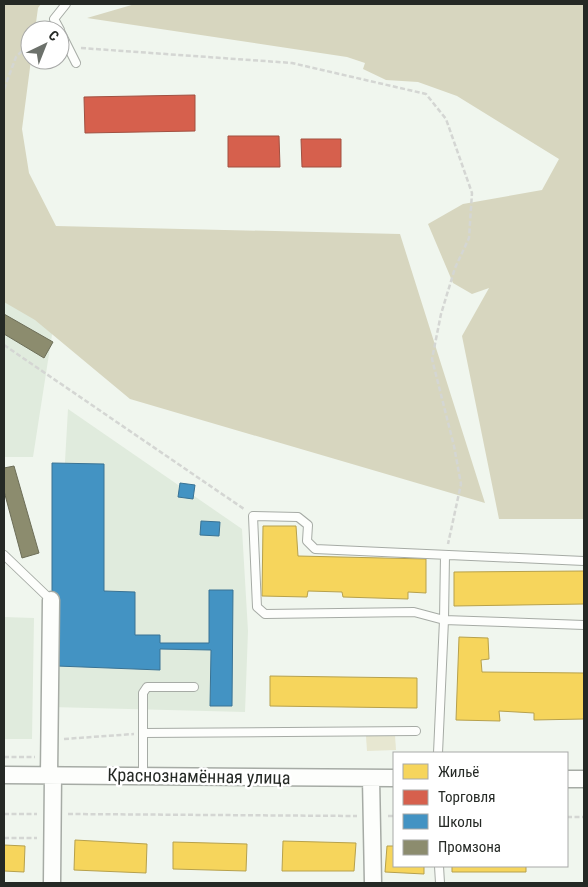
<svg xmlns="http://www.w3.org/2000/svg" width="588" height="887" font-family="'Roboto Condensed',sans-serif">
<style>
.built{fill:#e0ebdd}
.green{fill:#e7e7d1}
.forest{fill:#d7d6bf}
.homes{fill:#f6d55c;stroke:#b7a14c}
.shops{fill:#d6604d;stroke:#a15041}
.schools{fill:#4393c3;stroke:#3a7394}
.industry{fill:#8c8c6e;stroke:#6d6e58}
.lines{fill:none;stroke-linecap:round;stroke-linejoin:round}
.service-casing{stroke:#a6aba5;stroke-width:10}
.minor-casing{stroke:#a6aba5;stroke-width:19}
.path{stroke:#d4d6d3;stroke-width:2.5;stroke-dasharray:5 2.5;stroke-linecap:butt}
.service{stroke:#fdfefc;stroke-width:8}
.minor{stroke:#fdfefc;stroke-width:16}
.labels{text-anchor:middle;dominant-baseline:central;stroke-width:5;stroke-linejoin:round;paint-order:stroke}
.street-label{font-size:18px;fill:#252925;stroke:#fff}
</style>
<rect width="100%" height="100%" fill="#f0f6ee"/>
<path class="built" d="M4,275L56,309L33,457H4Z
M68,409L242,529L248,631L245,712L51,707Z
M4,617L34,618L32,739H4Z"/>
<path class="green" d="M395,735L396,750L367,751L366,736Z"/>
<path class="forest" d="M4,4H41L38,8L35,30H30L31,60L22,129L29,173L56,226L400,234L485,503L130,399L35,320L4,302Z
M135,4H584V519H499L462,336L489,288L472,294L453,283L428,224L463,204L542,190L559,159L457,96L418,82L386,80L363,69L365,63L347,57L87,18Z"/>
<path class="homes" d="M263,526H296L298,556L426,559V593L408,592V599L343,597L342,592L308,591L307,597L262,596Z
M584,571V604L454,606V572Z
M459,637L488,638L489,659L481,660L482,672L584,673V719L534,720V713L499,711L500,721L456,720Z
M270,676L417,678V708L270,706Z
M75,840L147,844L146,873L74,870Z
M283,841L356,843L354,871H282Z
M173,842L247,844L246,871L173,869Z
M4,845L25,846L24,872L4,871Z
M387,846H394V866H424V874L385,872Z
M452,866H526V872H452Z"/>
<path class="shops" d="M195,95V131L85,133L84,97Z
M228,136H279L280,167H228Z
M301,139H341V167H302Z"/>
<path class="schools" d="M52,463L104,464V591L135,592V635H160V643H209V590H233L232,706H210L211,650L160,649V670L57,666L52,605Z
M180,483L195,485L193,499L178,497Z
M201,521L220,522L219,536L200,535Z"/>
<path class="industry" d="M4,314L53,342L44,358L4,334Z
M14,466L39,553L22,558L4,491V468Z"/>
<g class="lines">
<defs>
<path id="service" d="M60,30L54,19L66,4
M60,31L76,63
M4,555L51,600
M584,561L315,549L307,541L308,525L298,517L253,516L257,607L265,614L414,612L444,620L584,625
M143,733L416,731
M438,753L444,620L445,555
M143,775V693L147,687H194
M439,866L440,883"/>
<path id="minor" d="M4,775L394,778
M49,775L51,600
M371,778L373,883
M567,779H584
M52,883L53,774"/>
</defs>
<use href="#service" class="service-casing"/>
<use href="#minor" class="minor-casing"/>
<path class="path" d="M81,48L292,63L426,94L446,119L472,193L469,238L455,268L441,314L432,359L454,446L461,484L448,544
M4,89L16,57L30,43
M4,345L244,509
M64,739L134,734
M4,757H35
M4,814H37
M68,814L357,816
M388,816H394
M567,817H584
M4,838H37"/>
<use href="#service" class="service"/>
<use href="#minor" class="minor"/>
</g>
<g class="labels">
<g class="street-label">
<text transform="translate(199 776) rotate(1)">Краснознамённая улица</text>
</g>
</g>
<rect width="588" height="887" fill="none" stroke="#252925" stroke-width="10"/>
<rect x="393" y="752" width="175" height="115" fill="#ffffff" stroke="#a8a9a8"/>
<rect x="403" y="764" width="25" height="15" fill="#f6d55c" stroke="#a8a9a8"/>
<text x="438" y="777" font-size="15" fill="#252925">Жильё</text>
<rect x="403" y="790" width="25" height="15" fill="#d6604d" stroke="#a8a9a8"/>
<text x="438" y="802" font-size="15" fill="#252925">Торговля</text>
<rect x="403" y="814" width="25" height="15" fill="#4393c3" stroke="#a8a9a8"/>
<text x="438" y="827" font-size="15" fill="#252925">Школы</text>
<rect x="403" y="840" width="25" height="15" fill="#8c8c6e" stroke="#a8a9a8"/>
<text x="438" y="852" font-size="15" fill="#252925">Промзона</text>
<g transform="translate(45 45) rotate(43)"><circle r="24" fill="#ffffff" stroke="#a8a9a8"/>
<path d="M0-4L9 19L0 12L-9 19Z" fill="#6c716b"/>
<text y="-8" font-size="14" font-weight="bold" text-anchor="middle" fill="#252925">С</text>
</g>
</svg>
